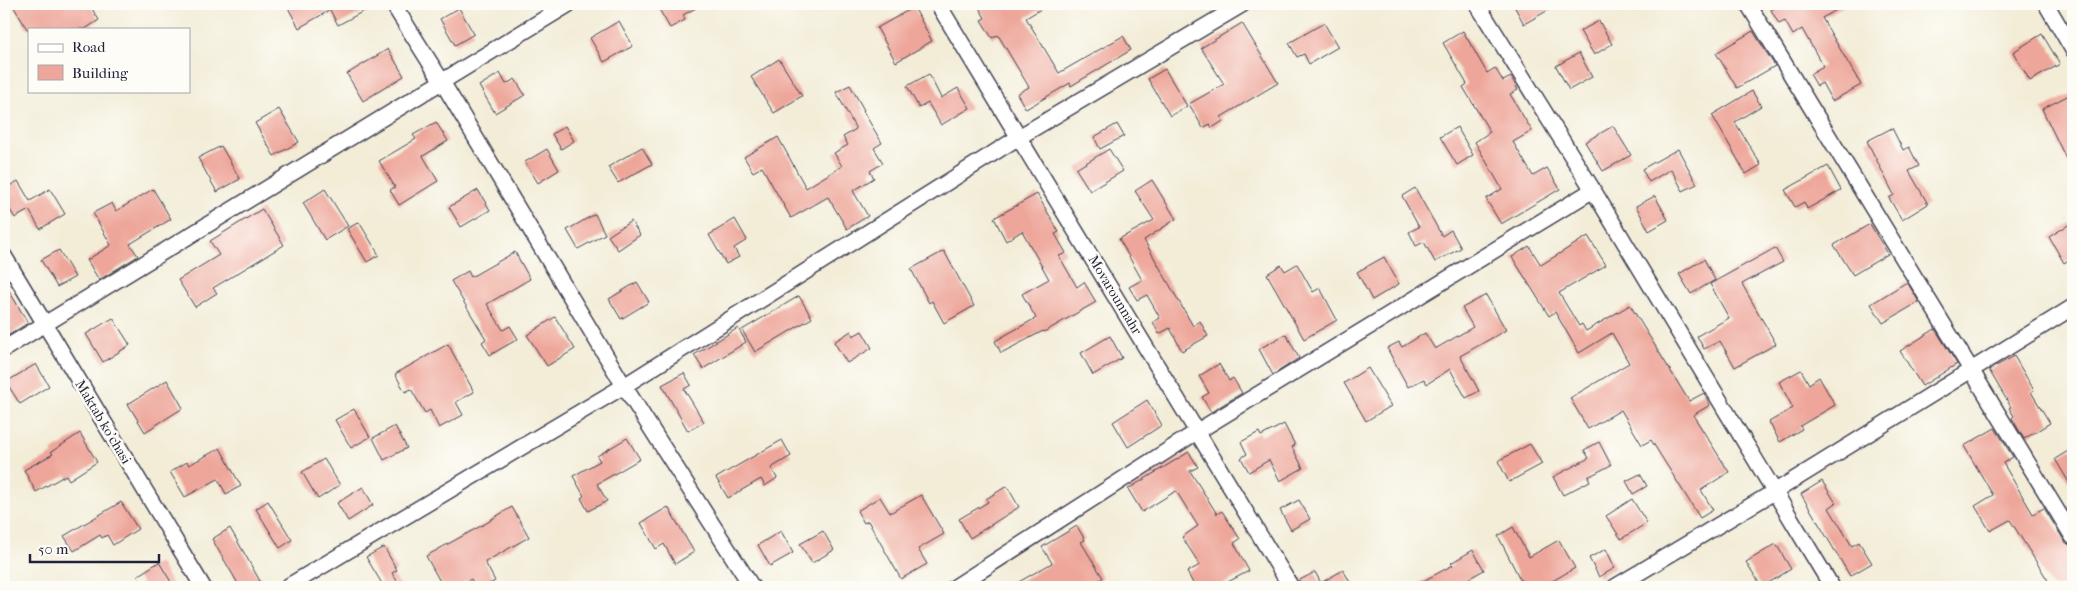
<svg xmlns="http://www.w3.org/2000/svg" width="2077" height="591" font-family="'IM FELL French Canon',serif">
<style>
.building{fill:#eea69a}
.lines{fill:none;stroke-linecap:round;stroke-linejoin:round}
.street-casing{stroke:#414053;stroke-width:18}
.street{stroke:#fff;stroke-width:15}
.labels{text-anchor:middle;dominant-baseline:central;stroke-width:5;stroke-linejoin:round;paint-order:stroke}
.street-label{font-size:14px;fill:#22223b;stroke:#fdfcf7}
</style>
<rect width="100%" height="100%" fill="#fdfcf7"/>
<filter id="ink" filterUnits="userSpaceOnUse"><feTurbulence type="fractalNoise" baseFrequency=".02" numOctaves="2"/><feDisplacementMap in="SourceGraphic" scale="10" xChannelSelector="R" yChannelSelector="G"/><feConvolveMatrix kernelMatrix="1 2 1 2 8 2 1 2 1" color-interpolation-filters="sRGB"/></filter>
<filter id="wash" filterUnits="userSpaceOnUse"><feTurbulence type="fractalNoise" baseFrequency=".0096" numOctaves="4" result="noise"/><feDisplacementMap in="SourceGraphic" scale="20" xChannelSelector="R" yChannelSelector="G"/><feGaussianBlur stdDeviation="1.12" result="paint"/><feColorMatrix in="noise" values="0 0 0 0 0 0 0 0 0 0 0 0 0 0 0 0 0 1.4 0 .05"/><feComposite in="paint" operator="in"/></filter>
<g filter="url(#wash)">
<rect width="100%" height="100%" fill="#f3edd8"/>
<g id="blocks">
<path class="building" d="M12,4H89L99,20L85,29H27Z
M286,4H377L338,25L330,10L299,28Z
M656,4H703L683,15L685,20L670,28Z
M977,4H1049L1026,18L1059,73L1123,36L1131,50L1071,86L1070,83L1026,109L1017,94L1029,87L998,35L992,38L981,20L985,18Z
M1513,4H1559L1524,24Z
M1781,4H1847L1822,18L1861,85L1832,101L1822,83L1817,86L1810,74L1823,66L1802,29L1793,35L1785,21L1779,24L1771,10Z
M914,7L932,41L896,62L877,28Z
M459,8L474,34L455,45L440,19Z
M619,21L633,46L604,62L590,38Z
M1599,21L1612,44L1594,55L1580,31Z
M1242,23L1278,83L1221,117L1223,121L1212,128L1210,124L1203,128L1189,104L1224,84L1201,48Z
M1324,23L1338,47L1309,64L1304,54L1297,57L1289,43Z
M1463,31L1487,73L1495,68L1503,81L1511,77L1518,90L1510,94L1532,131L1513,142L1533,176L1547,168L1560,189L1501,224L1486,199L1502,189L1475,142L1490,132L1463,87L1467,84L1443,43Z
M1753,31L1775,66L1737,88L1716,53Z
M2042,34L2060,64L2030,81L2013,52Z
M388,49L404,76L363,101L347,74Z
M1579,53L1592,77L1569,90L1556,66Z
M779,59L802,96L774,113L751,77Z
M1165,69L1187,106L1170,116L1148,79Z
M500,73L506,84L515,79L525,95L495,113L479,86Z
M929,74L941,98L958,88L970,108L941,125L928,103L919,108L907,86Z
M850,85L864,110L863,111L882,143L874,148L883,163L870,171L874,178L853,191L868,216L847,229L828,197L791,218L762,167L753,172L744,157L778,137L806,188L842,166L834,153L848,145L843,137L856,129L836,92Z
M1752,91L1761,106L1735,122L1761,165L1746,174L1712,115Z
M2073,93V173L2042,109Z
M279,109L299,142L274,156L255,123Z
M436,122L448,141L423,156L438,181L399,205L390,190L395,187L379,161L416,139L413,135Z
M1117,124L1124,136L1100,149L1094,137Z
M565,126L574,141L561,149L552,134Z
M1613,126L1631,155L1603,171L1585,142Z
M1457,127L1473,155L1457,165L1440,137Z
M1892,128L1903,150L1909,147L1919,166L1909,171L1928,204L1902,220L1889,198L1894,195L1867,141Z
M221,146L240,179L217,192L198,158Z
M642,147L652,164L618,183L608,167Z
M547,149L559,170L538,183L525,162Z
M1109,149L1123,171L1090,191L1076,169Z
M1678,149L1697,184L1683,191L1671,169L1649,182L1642,169Z
M1828,166L1841,190L1807,209L1804,202L1795,207L1785,190Z
M1152,180L1176,219L1144,240L1193,326L1200,321L1208,336L1182,351L1170,328L1159,334L1153,322L1160,318L1147,295L1137,300L1129,287L1142,280L1119,239L1154,220L1135,191Z
M18,181L30,201L50,189L65,214L40,229L29,210L15,218L4,200V189Z
M1415,188L1442,236L1451,230L1461,248L1435,262L1424,242L1416,246L1409,232L1419,227L1402,196Z
M153,189L171,219L130,244L138,256L99,280L87,260L111,245L93,213L112,203L116,211Z
M325,189L348,226L325,240L303,203Z
M478,190L490,210L461,227L449,207Z
M1037,194L1059,232L1055,234L1066,253L1059,256L1077,287L1084,282L1096,302L1044,332L1043,331L1001,353L995,341L1036,318L1022,294L1049,279L1022,231L1006,241L994,218Z
M1655,196L1668,220L1649,231L1636,206Z
M262,209L284,245L213,288L217,293L195,307L178,280L219,255L210,241Z
M595,214L605,234L578,249L567,230Z
M735,219L747,240L734,248L739,257L726,264L709,235Z
M631,221L640,235L618,250L608,236Z
M359,222L379,255L367,262L347,229Z
M2073,222V257L2064,263L2049,237Z
M1870,224L1888,254L1853,275L1834,245Z
M1588,236L1606,265L1559,293L1579,326L1582,324L1586,331L1630,305L1689,401L1704,393L1710,405L1693,415L1729,472L1701,490L1713,510L1700,518L1651,440L1642,445L1621,410L1588,429L1570,398L1629,363L1612,333L1579,353L1555,312L1549,316L1512,257L1529,246L1541,265Z
M1775,248L1783,262L1742,284L1776,344L1735,367L1720,341L1704,349L1697,336L1729,318L1710,284Z
M59,250L75,277L57,287L41,260Z
M944,251L974,306L944,323L932,301L929,303L911,269Z
M515,252L530,279L487,304L503,330L510,326L518,339L490,355L482,342L486,339L451,281L468,271L471,277Z
M1384,257L1399,284L1372,300L1357,272Z
M1704,259L1715,280L1691,294L1679,274Z
M1297,264L1313,292L1320,288L1337,320L1304,339L1267,274L1281,265L1285,271Z
M4,282L28,323L4,338Z
M637,282L649,302L621,319L609,299Z
M1907,282L1919,302L1883,323L1871,304Z
M1486,295L1506,330L1460,356L1479,391L1466,398L1450,369L1427,384L1424,379L1408,387L1387,348L1399,342L1402,347L1425,333L1435,349L1473,327L1462,308Z
M799,296L812,318L755,352L742,330Z
M555,317L575,349L547,366L527,335Z
M113,318L130,345L103,362L86,334Z
M738,328L746,342L703,369L694,355Z
M1935,329L1957,364L1922,386L1900,351Z
M851,331L853,336L862,331L872,348L847,363L834,342Z
M1286,334L1299,358L1273,375L1259,349Z
M1110,336L1122,358L1093,375L1081,353Z
M448,344L474,392L456,402L463,415L439,428L430,410L425,413L411,389L405,392L395,374Z
M2014,356L2034,390L2031,392L2050,423L2024,439L2012,418L2014,416L2009,408L2011,407L1989,370Z
M36,364L49,386L20,404L6,382Z
M1219,364L1229,381L1233,378L1242,393L1211,412L1202,397L1209,393L1199,376Z
M1368,368L1391,406L1366,421L1344,383Z
M1801,370L1809,384L1819,377L1835,405L1800,426L1802,429L1780,442L1769,422L1793,408L1779,382Z
M684,373L691,385L684,389L704,422L688,431L662,385Z
M167,380L183,408L145,432L128,404Z
M1147,400L1162,425L1128,447L1113,422Z
M354,409L370,437L351,448L335,420Z
M1284,424L1295,445L1292,447L1303,468L1280,481L1269,460L1249,472L1241,458L1247,454L1241,442L1259,432L1261,436Z
M395,426L407,448L384,460L373,438Z
M1995,428L2013,457L2003,463L2033,514L2044,508L2065,542L2073,546V587H2052L2010,520L1990,531L1975,506L1993,495L1964,446Z
M80,433L97,462L69,480L66,475L36,492L24,470L53,454L51,452Z
M627,438L640,459L597,484L607,501L588,511L581,498L584,496L573,476L600,461L597,456Z
M782,440L791,456L771,468L777,478L765,486L761,479L728,498L716,478Z
M1599,442L1611,465L1588,477L1590,481L1563,495L1553,477L1589,458L1584,450Z
M1530,444L1542,464L1509,482L1498,461Z
M220,448L241,486L226,494L218,479L185,497L170,472L187,462L189,465Z
M2073,448V489L2055,459Z
M1189,452L1198,467L1190,471L1217,514L1222,511L1240,539L1234,543L1249,571L1218,587H1195L1187,572L1200,565L1182,537L1198,526L1176,491L1142,512L1128,489Z
M324,459L340,485L318,499L302,472Z
M1640,474L1647,486L1633,494L1626,481Z
M1822,481L1836,503L1829,508L1852,546L1859,542L1872,563L1850,576L1801,494Z
M1007,486L1019,507L970,538L959,519L988,502L986,499Z
M363,487L373,505L348,521L337,503Z
M921,495L944,534L918,549L927,564L901,579L868,521L864,523L857,511L880,497L890,513Z
M1632,499L1647,523L1621,539L1606,516Z
M1299,500L1310,519L1291,530L1280,510Z
M268,501L292,540L280,548L256,509Z
M121,502L138,529L113,545L107,535L102,538L100,535L74,551L64,536Z
M512,507L529,537L485,562L495,581L484,587H475L471,579L456,587H443L426,556L490,521V520Z
M668,507L694,552L675,564L664,544L656,549L641,523Z
M1077,526L1085,540L1081,542L1103,578L1087,587H1010L1052,563L1042,547Z
M1513,527L1529,557L1559,540L1575,568L1542,587H1524L1498,536Z
M230,528L260,581L249,587H240L212,539Z
M781,531L793,553L770,566L758,545Z
M823,531L834,550L812,563L800,544Z
M1776,544L1791,569L1762,587L1746,562Z
M384,547L397,570L392,573L401,587H384L366,557Z
M1606,549L1615,568L1599,577L1589,558Z
M1473,550L1484,570L1454,587H1412L1453,565L1451,563Z
M159,562L174,587H144L137,576Z
M1343,570L1353,587H1300L1298,581L1315,572L1321,583Z"/>
</g>
</g>
<g filter="url(#ink)">
<use href="#blocks" fill-opacity="0" stroke="#414053" stroke-width="1"/>
<g class="lines">
<defs>
<path id="street" d="M393,4L441,80L624,386L752,587
M938,4L1291,587
M1477,4L1593,190L1832,587
M1748,4L2073,537
M2046,4L2073,50
M4,256L203,587
M4,349L569,4
M287,587L624,386L1019,137L1243,4
M955,587L1198,431L1593,190
M1615,587L1774,492L2073,307"/>
</defs>
<use href="#street" class="street-casing"/>
<use href="#street" class="street"/>
</g>
</g>
<g class="labels">
<g class="street-label">
<text transform="translate(1115 295) rotate(59)">Movarounnahr</text>
<text transform="translate(103 422) rotate(59)">Maktab ko'chasi</text>
</g>
</g>
<rect width="2077" height="591" fill="none" stroke="#fdfcf7" stroke-width="20"/>
<rect x="28" y="28" width="162" height="65" fill="#fdfcf7" stroke="#a5a5ac"/>
<rect x="38" y="44" width="25" height="8" fill="#ffffff" stroke="#a5a5ac"/>
<text x="72" y="52" font-size="15" fill="#22223b">Road</text>
<rect x="38" y="65" width="25" height="15" fill="#eea69a" stroke="#a5a5ac"/>
<text x="72" y="78" font-size="15" fill="#22223b">Building</text>
<path d="M30 554v8h129v-8" fill="none" stroke="#22223b" stroke-width="2.5"/>
<text x="38" y="554" font-size="15" fill="#22223b" stroke="#fdfcf7" stroke-width="4" paint-order="stroke">50 m</text>
</svg>
